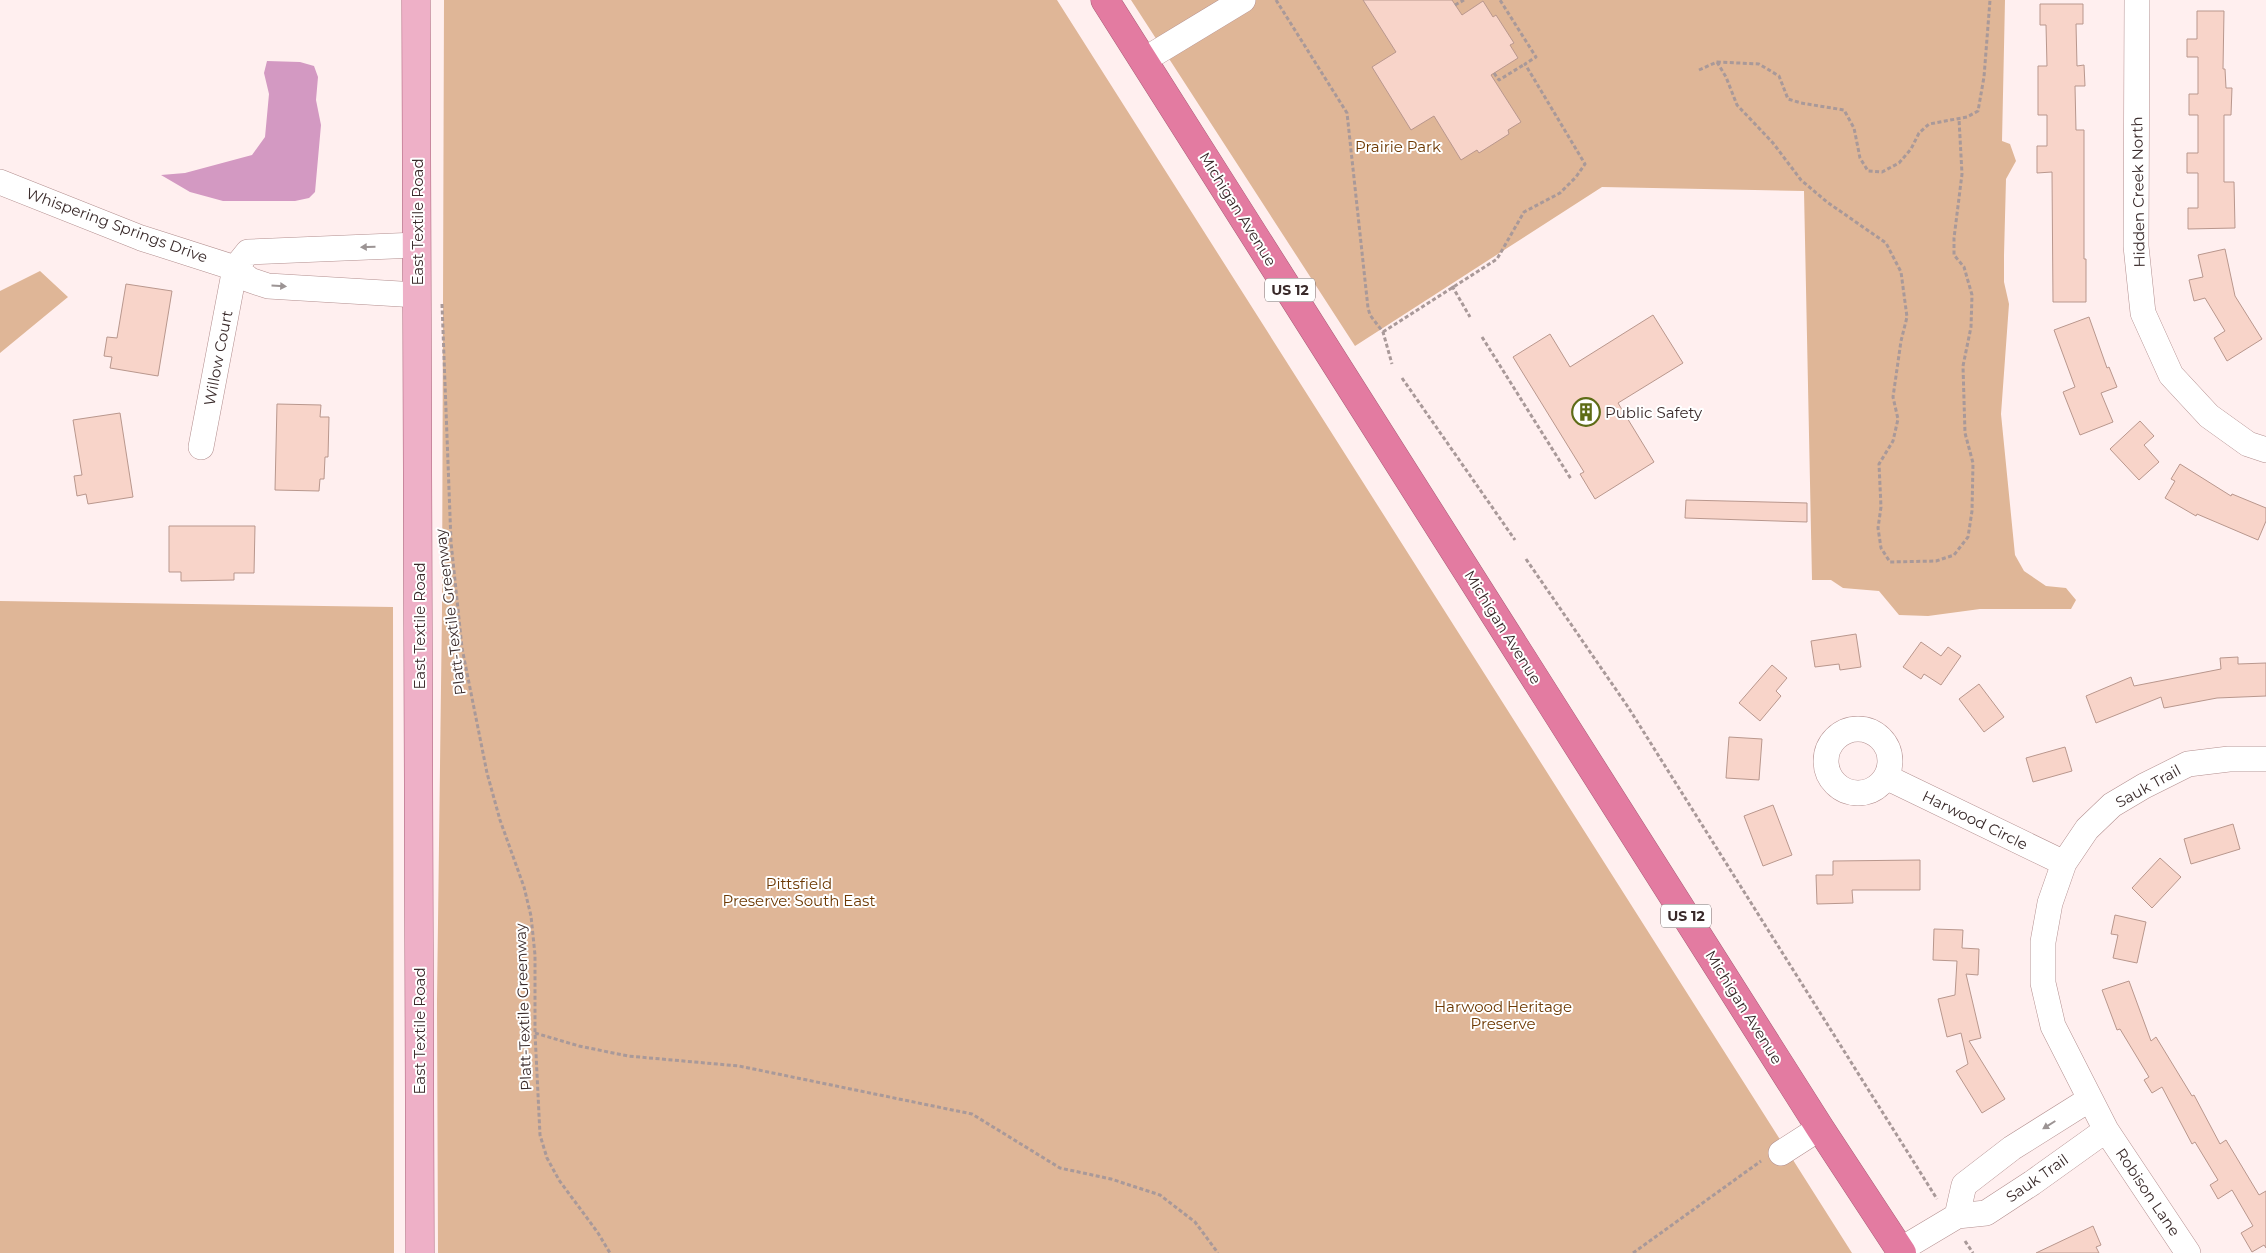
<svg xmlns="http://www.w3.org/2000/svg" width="2266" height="1253" font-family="Montserrat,sans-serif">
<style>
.green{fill:#dfb697}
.water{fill:#d399c2}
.building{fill:#f8d4c9;stroke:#b9978d}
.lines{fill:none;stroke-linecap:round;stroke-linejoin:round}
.minor-casing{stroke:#b38f8f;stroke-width:26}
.major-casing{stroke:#a85f77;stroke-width:29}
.highway-casing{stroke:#a85f77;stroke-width:29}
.path{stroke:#a99999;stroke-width:3;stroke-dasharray:4 2.5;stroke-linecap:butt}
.minor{stroke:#fff;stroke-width:25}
.major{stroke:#eeb0c7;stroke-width:28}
.highway{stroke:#e37ba1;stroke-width:28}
.oneway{fill:#9c9494}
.labels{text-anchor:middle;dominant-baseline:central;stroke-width:4;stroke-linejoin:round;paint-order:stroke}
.shield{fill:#fff;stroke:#746a6a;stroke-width:1}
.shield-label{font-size:14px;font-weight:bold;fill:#392a2a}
.park-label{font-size:15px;fill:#6c3802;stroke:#fff}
.street-label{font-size:15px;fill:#392a2a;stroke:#fff}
.poi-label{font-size:15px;fill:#392a2a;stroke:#fff;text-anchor:start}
</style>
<rect width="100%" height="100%" fill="#ffefef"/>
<path class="green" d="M444,0H1057L1852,1253H438L437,1001L442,610Z
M1131,0H2005L2002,141L2010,144L2016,161L2006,179L2004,255V282L2009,304L2001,414L2015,555L2024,571L2046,586L2066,588L2076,600L2071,609H1980L1928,616L1899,615L1879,591L1843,588L1831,580H1812L1804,191L1602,187L1355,346Z
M40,271L68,297L0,353V291Z
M0,601L393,607L394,1253H0Z"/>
<path class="water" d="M267,61L300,62L314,66L318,77L316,100L321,125L315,192L309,198L295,201H223L190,192L161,175L185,173L252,155L265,137L269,94L264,73Z"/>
<path class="building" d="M1363,0H1452L1462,15L1483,1L1493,17L1496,15L1514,43L1510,45L1518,58L1491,75L1521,122L1508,130L1509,134L1479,153L1477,150L1461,160L1434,116L1411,130L1372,67L1396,52Z
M2040,4H2083V24H2076L2077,66L2084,65L2085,86H2075L2076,130H2084V259H2086V302H2053L2052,172L2037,173V146H2047V115H2038V66H2047L2046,25H2040Z
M2197,11H2224L2223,69H2225L2226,88H2232L2231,115H2224V182H2234L2235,228L2188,229V208H2198V173H2187V153H2198V115H2189V94H2198V57H2187V39H2197Z
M2225,249L2235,296L2262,339L2227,361L2214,338L2225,331L2205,298L2194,301L2189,280L2203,277L2198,255Z
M126,284L172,291L158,376L110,368L112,357L104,356L107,337L117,338Z
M1653,315L1683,363L1618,403L1654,462L1595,499L1580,474L1584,472L1513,357L1550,334L1570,367Z
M2089,317L2107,368L2109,367L2117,387L2101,393L2113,422L2080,435L2063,392L2075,387L2054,330Z
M277,404L321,405L320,417H329L328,457H325L324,479H320L319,491L275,490Z
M120,413L133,497L88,504L86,494L77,496L74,476L82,475L73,420Z
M2140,421L2154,436L2144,445L2159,462L2139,480L2110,449Z
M2180,464L2231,496L2232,494L2266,508V521L2258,540L2197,514L2196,516L2165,498L2175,481L2171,479Z
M1686,500L1807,503V522L1685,518Z
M169,526H255L254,573H234V580L181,581V572H169Z
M1856,634L1861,667L1840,670L1839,664L1815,667L1811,641Z
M1921,642L1941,656L1948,647L1961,656L1941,685L1924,674L1921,679L1903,667Z
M2238,657V664L2266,663V696L2217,698L2164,708L2161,697L2096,723L2086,696L2131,677L2134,686L2221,669L2220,658Z
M1772,665L1787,678L1776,691L1781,696L1760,721L1739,703Z
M1979,684L2004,717L1984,732L1959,699Z
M1729,737L1762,739L1759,780L1726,778Z
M2065,747L2072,771L2033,782L2026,758Z
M1773,805L1792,855L1763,866L1744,816Z
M2233,824L2240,849L2191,864L2184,839Z
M2160,858L2181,877L2152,908L2132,888Z
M1920,860V890H1852L1853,903L1817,904L1816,875H1833V861Z
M2115,915L2146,922L2137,963L2113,958L2118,935L2111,934Z
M1934,929L1963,930L1962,948L1979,949L1978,975L1966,974L1981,1038L1969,1041L2005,1099L1982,1113L1956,1071L1968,1064L1961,1033L1947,1037L1938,999L1955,995L1957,961L1933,960Z
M2129,981L2151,1041L2156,1037L2192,1096L2194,1095L2220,1144L2226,1140L2259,1195L2266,1191V1248L2264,1245L2252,1252L2241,1233L2253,1226L2232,1190L2218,1199L2210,1185L2218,1180L2195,1142L2192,1144L2162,1087L2152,1093L2144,1080L2149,1077L2120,1029L2117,1030L2102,990Z
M2093,1226L2101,1245L2096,1247L2099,1253H2036Z"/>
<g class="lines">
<defs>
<path id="minor" d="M2137,0L2136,246L2143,313L2171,375L2209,416L2248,444L2266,450
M1144,60L1243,0
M0,182L141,238L235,268L250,280L268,286L417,295
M201,447L235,268L248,252L417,245
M1826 761a32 32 0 1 1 64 0a32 32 0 1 1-64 0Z
M1886,777L2064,863
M1781,1153L1820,1128
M1957,1216L1964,1185L2012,1148L2090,1099
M1900,1250L1957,1216L1986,1213L2032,1183L2106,1130
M2188,1253L2106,1130L2053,1026L2043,983V942L2050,903L2064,863L2087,829L2112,805L2144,786L2188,764L2229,759H2266"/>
<path id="major" d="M416,0L420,1253"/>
<path id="highway" d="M1105,0L1820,1128L1902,1253"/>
</defs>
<use href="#minor" class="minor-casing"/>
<use href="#major" class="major-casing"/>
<use href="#highway" class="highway-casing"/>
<path class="path" d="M1276,0L1347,113L1368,308L1370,315L1383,332L1392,364
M1455,5L1464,0
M1717,62L1726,77L1737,105L1773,143L1801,180L1827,202L1886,243L1901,272L1907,317L1901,341L1893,397L1898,419L1893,441L1879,464L1881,507L1878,528L1881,548L1890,562L1936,561L1954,555L1968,537L1972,511L1973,463L1965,433L1963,366L1971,327L1972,295L1964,267L1954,255V238L1962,174L1959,119
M1699,70L1717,62L1759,64L1779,76L1788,99L1801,103L1844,110L1854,128L1860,158L1868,171L1882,172L1899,163L1911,149L1919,133L1929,124L1967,117L1978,111L1984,77L1990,0
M1494,73L1499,80L1525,64
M1452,286L1470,317
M442,304L451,542L462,648L487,773L500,820L524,887L531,916L535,955V1033L540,1135L547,1158L559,1180L598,1233L610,1253
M1383,332L1497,259L1524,212L1560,193L1576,177L1585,164L1525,64L1536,57L1500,0
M1482,337L1571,479
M1402,378L1515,540
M1526,559L1628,707L1937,1199
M535,1033L579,1046L628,1056L739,1066L972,1114L1060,1168L1111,1179L1160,1195L1195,1222L1218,1253
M1965,1241L1973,1253
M1633,1253L1761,1161"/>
<use href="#minor" class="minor"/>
<use href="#major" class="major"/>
<use href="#highway" class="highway"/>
</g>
<defs><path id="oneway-solid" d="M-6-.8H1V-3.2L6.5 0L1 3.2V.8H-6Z" transform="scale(1.25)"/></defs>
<g class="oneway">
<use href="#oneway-solid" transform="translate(368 247) rotate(178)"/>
<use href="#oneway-solid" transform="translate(279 286) rotate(3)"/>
<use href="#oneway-solid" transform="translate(2049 1125) rotate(148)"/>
</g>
<defs>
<symbol id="building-ring" viewBox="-11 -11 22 22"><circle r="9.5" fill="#fff" stroke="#5e6c16" stroke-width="1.5"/><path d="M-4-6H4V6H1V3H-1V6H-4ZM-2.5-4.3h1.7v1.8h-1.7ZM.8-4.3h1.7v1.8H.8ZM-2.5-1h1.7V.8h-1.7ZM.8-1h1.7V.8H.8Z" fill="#5e6c16"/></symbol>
</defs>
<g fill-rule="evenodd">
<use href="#building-ring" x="1570" y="396" width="32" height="32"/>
</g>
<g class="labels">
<g class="shield">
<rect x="1265" y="278.5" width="50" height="23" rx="4"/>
<rect x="1661" y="904.5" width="50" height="23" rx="4"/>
</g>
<g class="shield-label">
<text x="1290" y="290">US 12</text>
<text x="1686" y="916">US 12</text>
</g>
<g class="park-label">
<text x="1398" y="146">Prairie Park</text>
<text x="799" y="883">Pittsfield<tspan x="799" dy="17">Preserve: South East</tspan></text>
<text x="1503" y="1006">Harwood Heritage<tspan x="1503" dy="17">Preserve</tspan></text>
</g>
<g class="street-label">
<text transform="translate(2138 192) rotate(-91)">Hidden Creek North</text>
<text transform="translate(1238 209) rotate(58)">Michigan Avenue</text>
<text transform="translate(417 222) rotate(-90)">East Textile Road</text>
<text transform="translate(117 225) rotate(20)">Whispering Springs Drive</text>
<text transform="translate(218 358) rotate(-79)">Willow Court</text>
<text transform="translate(450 612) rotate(-97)">Platt-Textile Greenway</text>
<text transform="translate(419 626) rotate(-90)">East Textile Road</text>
<text transform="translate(1503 627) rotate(58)">Michigan Avenue</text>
<text transform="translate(2148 786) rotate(-29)">Sauk Trail</text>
<text transform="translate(1975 820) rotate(26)">Harwood Circle</text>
<text transform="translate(523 1007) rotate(-92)">Platt-Textile Greenway</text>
<text transform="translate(1744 1007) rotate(58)">Michigan Avenue</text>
<text transform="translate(419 1031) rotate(-90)">East Textile Road</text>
<text transform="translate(2037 1178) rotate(-35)">Sauk Trail</text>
<text transform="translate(2148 1192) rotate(56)">Robison Lane</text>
</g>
<g class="poi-label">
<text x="1605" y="412">Public Safety</text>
</g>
</g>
</svg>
